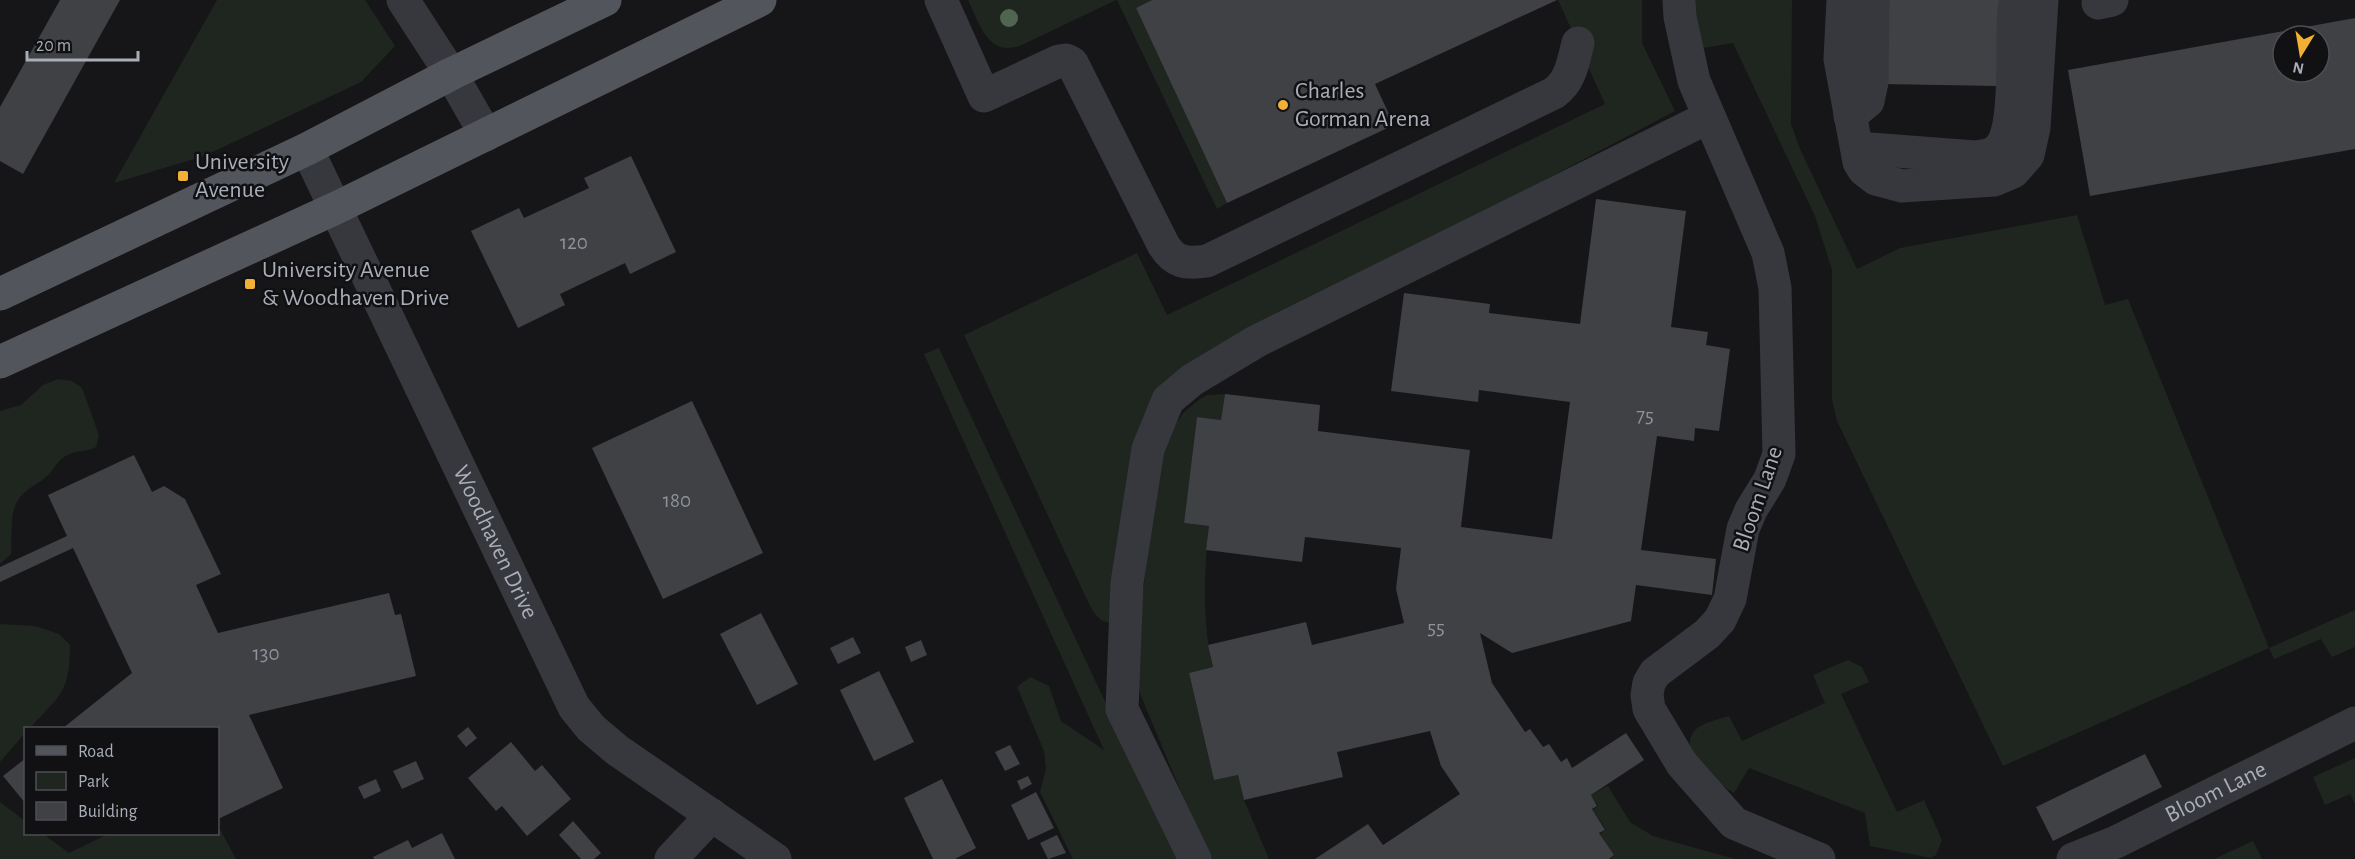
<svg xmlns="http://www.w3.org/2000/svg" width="2355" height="859" font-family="'Alegreya Sans',sans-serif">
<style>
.green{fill:#1e261f}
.building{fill:#404145;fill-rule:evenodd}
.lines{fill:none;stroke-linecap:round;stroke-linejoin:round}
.minor{stroke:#37383d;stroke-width:33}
.major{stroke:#53555c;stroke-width:33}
.tree{fill:#506452}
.poi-dot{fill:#f2b134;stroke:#111113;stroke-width:2}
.labels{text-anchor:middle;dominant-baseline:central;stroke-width:5;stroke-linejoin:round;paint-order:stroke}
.number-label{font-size:21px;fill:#8e929b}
.poi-label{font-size:24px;fill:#a8adb8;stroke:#111113;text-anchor:start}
.street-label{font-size:24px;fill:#a8adb8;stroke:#111113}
</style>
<rect width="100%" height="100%" fill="#161618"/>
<path class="green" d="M217,0H365L395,46L361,82L204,156L114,183Z
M968,0H1116L1024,44C989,60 980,25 968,0Z
M1117,0H1152L1136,8L1227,203L1217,209Z
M1558,0H1642V43L1675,111L1178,374L1157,390L1143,417L1129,492L1114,621C1101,626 1095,614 1089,604L964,335L1137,253L1167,315L1605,104Z
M1696,0H1792L1791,124L1800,149L1857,269L1900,248L2077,215L2105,305L2128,299L2269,648L2355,610V647L2332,657L2321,639L2274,659L2269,648L2003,766L1837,421L1832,400V270L1815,216L1733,43L1703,48L1696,34Z
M939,348L1179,859H1073L1040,792L1046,769L1044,751L1017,687L1030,677L1049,686L1061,721L1104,750L924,354Z
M58,379L72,381L82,388L99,435L96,447C85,453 79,450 70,454C57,459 56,468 47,476C40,483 31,486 24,493C7,508 13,533 11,554L0,564V411L21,405L43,385Z
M1225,394L1221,420L1197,417L1184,523L1209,526C1204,569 1202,625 1213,667L1189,673L1214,780L1238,775L1244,800L1269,859H1209L1141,696L1136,678L1137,641L1155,494L1165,440L1184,412L1200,399L1208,395Z
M0,624L35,626L59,634L70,645C70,693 60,695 30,728H26L25,733L0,762Z
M1848,660L1862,667L1869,682L1841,694L1897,812L1924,800L1942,840L1936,855L1931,858L1870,846L1865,813L1749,768L1734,793C1723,788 1691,756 1690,744C1689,740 1692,734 1694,731C1701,723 1719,719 1729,716L1742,741L1825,703L1813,675Z
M2355,758V804L2350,794L2325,805L2313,777Z
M1608,786L1630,822L1653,836L1735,859H1610L1614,856L1600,834L1606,830L1593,810L1598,806L1591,795Z
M0,802L25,821L26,834H43L69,853L108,834H218V830L221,831L236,859H0Z
M2253,841L2262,859H2214Z"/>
<path class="building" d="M60,0H120L23,174L0,161V107Z
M1152,0H1557L1375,84L1394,125L1227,203L1136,8Z
M1883,0H2004L1998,86L1882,84Z
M2355,18V149L2090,196L2068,70ZM2283,36H2319V72H2283Z
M631,156L676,252L630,274L625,263L560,294L565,305L518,328L471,231L519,208L524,218L589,188L584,178Z
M1596,199L1686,211L1671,327L1708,332L1706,345L1730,349L1719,431L1695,428L1694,441L1657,436L1641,550L1716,559L1712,595L1636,585L1631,621L1512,653L1480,633L1492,683L1525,732L1530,729L1543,747L1549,744L1561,762L1567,758L1572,768L1626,733L1644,760L1591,795L1597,806L1592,809L1605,830L1599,833L1614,855L1609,859H1315L1368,824L1383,845L1460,794L1441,766L1430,731L1337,752L1343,777L1244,800L1238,775L1214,780L1189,673L1213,667L1208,645L1306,622L1312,645L1404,623L1396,589L1401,548L1305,537L1302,562L1206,550L1209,526L1184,523L1197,417L1221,420L1225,394L1320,405L1318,431L1470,450L1461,527L1552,539L1570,402L1479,390L1478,402L1391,391L1404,293L1490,304L1489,313L1580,324Z
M692,401L763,553L663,599L592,448Z
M134,455L152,492L164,486L185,499L221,574L196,585L218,633L389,593L395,615L401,614L416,676L249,715L283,788L218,819V728H63L132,673L73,548L0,582V567L67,536L48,495Z
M761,613L798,684L757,705L720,634Z
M853,637L861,653L838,664L830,648Z
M921,640L927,655L911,662L905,647Z
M879,671L914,742L874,761L840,690Z
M468,727L477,738L466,747L457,736Z
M511,742L535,771L542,765L571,799L527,836L502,806L496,811L468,778Z
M1010,745L1020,764L1005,771L995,752Z
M2145,754L2162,787L2053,841L2036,807Z
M26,758V804L3,776Z
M416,761L424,779L402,789L393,771Z
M1028,776L1032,784L1021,790L1017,781Z
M376,779L381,791L364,799L358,787Z
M942,779L976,848L955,859H933L904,798Z
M1036,792L1054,828L1028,840L1011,805Z
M573,821L601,853L594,859H581L559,835Z
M442,833L455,859H374L373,857L408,840L412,848Z
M1057,835L1066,853L1048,859L1040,843Z"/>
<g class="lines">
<g class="minor">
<path d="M403,0L451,74L486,135"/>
<path d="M941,0L984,96L1059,61L1066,60L1072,63L1163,244C1174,263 1186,264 1207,261L1554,93C1571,81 1573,62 1578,43"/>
<path d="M1679,0L1680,17L1694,81L1768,253L1775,288L1779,454L1770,479L1751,510L1743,529L1730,599L1720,620L1707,634L1655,673L1649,683L1647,695L1649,709L1682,764L1734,823L1819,859"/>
<path d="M1843,0L1840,59L1859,162L1864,170L1876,179L1902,186L1994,180L2013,172L2028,155L2034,128L2042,0"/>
<path d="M2098,3L2112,0"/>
<path d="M1850,116L1868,101L1872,82L1873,0"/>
<path d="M1857,148L1975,157C1980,156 1988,156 1993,153C2024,137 2007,31 2016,0"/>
<path id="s1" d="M307,149L574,707L591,728L617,750L775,859"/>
<path d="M671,859L712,815"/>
<path d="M1195,859L1122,709L1127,583L1148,449L1168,400L1192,380L1257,341L1709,117"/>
<path id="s2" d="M2073,859L2116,842L2355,723"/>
</g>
<path class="major" d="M0,294L307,149L451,74L605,0
M0,362L336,208L760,0"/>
</g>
<circle class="tree" cx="1009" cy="18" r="9"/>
<g class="poi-dot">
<circle cx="1283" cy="105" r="6"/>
<rect x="177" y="170" width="12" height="12" rx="3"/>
<rect x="244" y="278" width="12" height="12" rx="3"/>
</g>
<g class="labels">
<g class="number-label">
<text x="574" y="242">120</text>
<text x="1645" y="415">75</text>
<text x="677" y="500">180</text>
<text x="1436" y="627">55</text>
<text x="266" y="653">130</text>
</g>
<g class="poi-label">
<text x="1295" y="91">Charles<tspan x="1295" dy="28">Gorman Arena</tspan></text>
<text x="195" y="162">University<tspan x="195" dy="28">Avenue</tspan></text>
<text x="262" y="270">University Avenue<tspan x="262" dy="28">&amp; Woodhaven Drive</tspan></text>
</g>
<g class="street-label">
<text transform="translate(1758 499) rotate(-71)">Bloom Lane</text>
<text stroke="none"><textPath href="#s1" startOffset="436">Woodhaven Drive</textPath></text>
<text stroke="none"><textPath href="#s2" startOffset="158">Bloom Lane</textPath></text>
</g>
</g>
<rect x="24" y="727" width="195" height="108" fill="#111113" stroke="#4d4f55" stroke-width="1.5"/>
<rect x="36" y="746" width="30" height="9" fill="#53555c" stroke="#4d4f55" stroke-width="1.5"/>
<text x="78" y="757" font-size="18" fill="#a8adb8">Road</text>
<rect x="36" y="772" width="30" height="18" fill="#1e261f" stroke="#4d4f55" stroke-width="1.5"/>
<text x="78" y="787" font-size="18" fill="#a8adb8">Park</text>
<rect x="36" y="802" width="30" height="18" fill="#404145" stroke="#4d4f55" stroke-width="1.5"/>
<text x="78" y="817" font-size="18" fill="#a8adb8">Building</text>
<g transform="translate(2301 54) rotate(191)"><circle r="28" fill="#111113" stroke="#4d4f55" stroke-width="1.5"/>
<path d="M0-4.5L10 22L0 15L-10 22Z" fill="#f2b134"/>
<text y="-9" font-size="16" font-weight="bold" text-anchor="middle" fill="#a8adb8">N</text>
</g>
<path d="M27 51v9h111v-9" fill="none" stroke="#a8adb8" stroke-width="3"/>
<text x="36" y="51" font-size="18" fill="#a8adb8" stroke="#111113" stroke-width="4.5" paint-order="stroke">20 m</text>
</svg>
